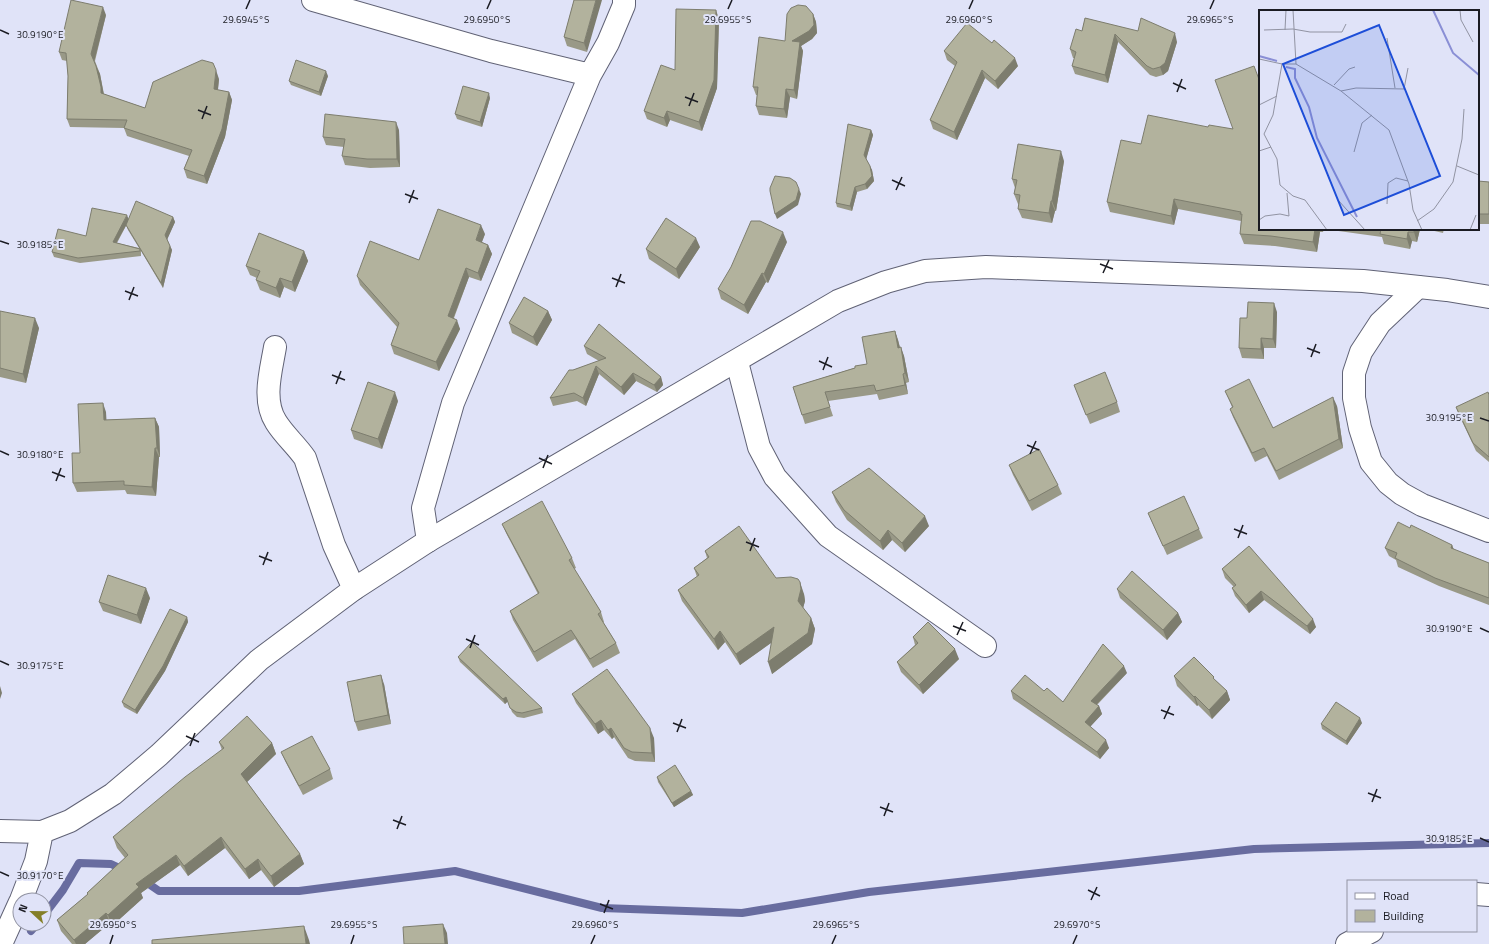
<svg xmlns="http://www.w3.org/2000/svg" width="1489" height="944" font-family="'Titillium Web',sans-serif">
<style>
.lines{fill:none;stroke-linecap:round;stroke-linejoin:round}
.stream{stroke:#686c9f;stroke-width:8}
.street-casing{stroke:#606275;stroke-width:24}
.secondary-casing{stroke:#606275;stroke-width:24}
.street{stroke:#fff;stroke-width:22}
.secondary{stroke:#fff;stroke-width:22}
.wall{fill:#999987;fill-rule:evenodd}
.shaded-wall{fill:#7d7d6e}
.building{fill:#b2b29d;stroke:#7d7d6e}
.ticks{fill:none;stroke:#1a1b22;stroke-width:1.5}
.inset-river{fill:none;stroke:#8a8fd5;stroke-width:2}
.inset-road{fill:none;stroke:#9193a2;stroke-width:1}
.view{fill:#1d4ed8;fill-opacity:0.15;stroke:#1d4ed8;stroke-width:2}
.inset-edge{fill:none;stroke:#1a1b22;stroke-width:2}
.ticks-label{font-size:10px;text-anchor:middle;fill:#1a1b22;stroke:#e0e3f8;stroke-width:4;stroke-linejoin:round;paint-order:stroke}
</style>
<rect width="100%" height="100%" fill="#e0e3f8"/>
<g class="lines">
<path class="stream" d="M143,880L159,891H299L455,871L602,908L742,913L869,892L1254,849L1489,843
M44,915L63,890L79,863L111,864L126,871
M31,931L37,924"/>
<defs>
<path id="street" d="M313,0L491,51L590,75
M1418,287L1380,323L1361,352L1354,373V398L1360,428L1371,462L1388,483L1402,494L1422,505L1489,531
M275,347C271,371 262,400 276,422C284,435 296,445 305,458L334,545L354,589
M737,362L759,447L775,477L828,536L985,646
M428,541L423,508L453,403L590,75L608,43L624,5V0
M1476,894L1489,895
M1347,944L1372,931"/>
<path id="secondary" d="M0,831L42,832L70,821L113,794L159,755L259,660L354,589L428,541L838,301L886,282L925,271L986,267L1363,281L1447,290L1489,297
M21,900L36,861L42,832
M1,944L20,902"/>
</defs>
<use href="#street" class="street-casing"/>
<use href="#secondary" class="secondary-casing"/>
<use href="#street" class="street"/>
<use href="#secondary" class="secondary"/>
</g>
<path class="wall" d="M574,0L587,52L567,46L564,37Z
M813,14L816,22L817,33L812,39L801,46L803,51L797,99L790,97L787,118L759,115L756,106L757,95H756L753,87L785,41Z
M106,15L95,61L100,74L104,94L145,108L219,79L218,90L229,92L232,100L225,137L207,184L187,178L184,169L189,156L127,136L124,128L70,127L67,119L68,76L67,61L62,60L59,52Z
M1085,18L1177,42L1168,71L1163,75L1156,77L1150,75L1118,42L1108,83L1075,74L1072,66L1075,58H1073L1070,49L1082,31Z
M719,19L717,88L702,131L670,120L667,127L647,119L644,111L675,70Z
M944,51L1018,66L998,89L985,78L957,140L933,129L930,120L955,66L947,60Z
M1254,66L1260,229H1420L1417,242L1412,241L1410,249L1384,244L1382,237L1324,229L1323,232H1320L1317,252L1275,246L1244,244L1240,234L1241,221L1178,209L1174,225L1110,212L1107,202L1141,144L1208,127L1233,129Z
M328,76L321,96L291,85L289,81Z
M490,98L482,127L457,119L455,114Z
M399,130L400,167L370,168L345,165L342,156L344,147L326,145L323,137Z
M871,130L873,135L866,159L872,170L874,181L867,189L857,192L852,211L837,207L836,203Z
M1064,161L1056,211H1055L1052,223L1022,218L1018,209L1019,204H1018L1014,194L1015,188L1012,179Z
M1478,181L1489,182V224H1478Z
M173,217L175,222L167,239L172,250L163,288L141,251V256L80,263L54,257L52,252L86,236L129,220ZM127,224L126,225L128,230L139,248L117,243Z
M1426,229H1444L1443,233Z
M485,234L482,242L488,245L492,254L481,281L469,277L454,318L460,329L439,371L394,354L391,345L397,327L360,285L357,276L419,260Z
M787,242L768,283L766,282L748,314L721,299L718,289Z
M700,247L679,279L649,259L646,249Z
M304,251L308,261L295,292L284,287L280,298L260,290L256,280L257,278L250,275L246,266Z
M0,311L39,328L26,383L0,377Z
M548,311L552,320L537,346L512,333L509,323Z
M1277,312L1276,348H1264V359L1242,358L1239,348L1247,318Z
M895,331L898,340L900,347L904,356L909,382L906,383L908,394L879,400L877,394L828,401L833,416L805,424L793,387L867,364Z
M584,346L661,377L663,385L657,392L636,381L624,395L599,374L586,406L577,401L553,406L550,398L573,370L599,361L587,354Z
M1074,385L1117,402L1120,412L1090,424Z
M1225,391L1273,428L1337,406L1343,448L1279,480L1267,456L1255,462L1233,417L1230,409L1232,407L1229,400Z
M1489,395V462L1476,451L1459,415L1456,407Z
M398,401L382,449L354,439L351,430Z
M106,412V420L155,418L159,427L160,457H159L156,496L127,494L125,490L77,492L73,483L80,453Z
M1009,465L1058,485L1062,494L1032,511L1013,475Z
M832,492L929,526L905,552L892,540L883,550L847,520L836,502Z
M1148,513L1199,529L1203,538L1167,555L1152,522Z
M502,524L572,558L576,568L574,569L601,612L604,622H603L616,643L620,653L593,668L575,639L537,662L513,620L510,611L538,594L506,533Z
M1410,528L1452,545L1454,550L1489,563V605L1439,586L1398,567L1396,560L1389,556L1385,548Z
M1249,546L1316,627L1310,634L1264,600L1249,613L1235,596L1232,588L1234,587L1225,578L1222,569Z
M705,551L776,578L804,594L805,601L803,608L811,618L815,629L812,644L772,674L771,643L740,665L725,642L718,650L682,601L678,590L697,577L694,568L707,558Z
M1117,589L1178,613L1182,622L1167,640L1120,598Z
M150,598L141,624L103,611L99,602Z
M187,617L188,622L165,671L137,714L124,707L122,702Z
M913,637L959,659L923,694L901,672L897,662L915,645Z
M458,657L542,708L543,713L524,718L517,717L512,712L508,701L505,704L460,662Z
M1127,673L1097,705L1099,706L1102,714L1090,727L1109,748L1100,759L1013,699L1011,691H1044L1063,702Z
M1174,676L1215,680L1227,691L1230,700L1212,719L1198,705L1197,706L1177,686Z
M384,684L391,724L358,731L355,722Z
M572,694L654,738L655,762L635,761L628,758L614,737L612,739L604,730L598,734L576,703Z
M1362,723L1347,745L1322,729L1321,724Z
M219,742L272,743L276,754L247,782L300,854L304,864L274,887L261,870L249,879L225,848L188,876L180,865L141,893L143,898L112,926L110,923L85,944H72L61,931L57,920L88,894L87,893L125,858L117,848L113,837L222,750Z
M281,752L330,769L333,779L303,795L285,761Z
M657,777L691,791L693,795L674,807L658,782Z"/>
<path class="shaded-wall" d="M596,0H602L587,52L584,43Z
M103,7L106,15L94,62L91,54Z
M716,10L719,19L717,88L702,131L699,122Z
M813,14L816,22L817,33L812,39L801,46L803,51L797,99L794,90L792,41Z
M1175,33L1177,42L1168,71L1163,75L1160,67Z
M1115,34L1118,42L1108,83L1105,75Z
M1015,58L1018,66L998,89L995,81Z
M96,66L100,74L104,96L101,93Z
M216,70L219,79L217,97L214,89Z
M982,70L985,78L957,140L954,132Z
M326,71L328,76L321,96L319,92Z
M786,89L790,97L787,118L784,109Z
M229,92L232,100L225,137L207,184L204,176Z
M489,93L490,98L482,127L480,122Z
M667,111L670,120L667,127L664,118Z
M396,122L399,130L400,167L397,159Z
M871,130L873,135L866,160L864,155Z
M1061,151L1064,161L1056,211L1052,201Z
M870,166L872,170L874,181L867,189L865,184Z
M855,187L857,192L852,211L850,206Z
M799,189L801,194L798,205L777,219L775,214Z
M1174,199L1178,209L1174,225L1171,216Z
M1051,201L1055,211L1052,223L1049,213Z
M127,215L129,220L114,247L113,242Z
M173,217L175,222L167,240L165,235Z
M481,225L485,234L479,249L476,240Z
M1315,229H1319L1320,232L1317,252L1313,242Z
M1414,229H1420L1417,242L1414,232Z
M783,232L787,242L768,283L764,274Z
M1408,232L1412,241L1410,249L1407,239Z
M696,238L700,247L679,279L676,269Z
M488,245L492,254L481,281L478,273Z
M170,246L172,250L163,288L161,283Z
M304,251L308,261L295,292L292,282Z
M466,268L469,277L451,324L448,316Z
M762,273L766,282L748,314L744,305Z
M280,278L284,287L280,298L276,288Z
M1274,303L1277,312L1276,348L1273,339Z
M548,311L552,320L537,346L533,337Z
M35,318L39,328L26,383L23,374Z
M457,320L460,329L439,371L436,362Z
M895,331L898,340L902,357L898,348Z
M1261,338L1264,348V359L1261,349Z
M901,347L904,356L909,382L905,373Z
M596,366L599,374L586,406L583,398Z
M633,373L636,381L624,395L621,387Z
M903,374L906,383L908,394L905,385Z
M661,377L663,385L657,392L654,385Z
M395,392L398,401L382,449L378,439Z
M1333,397L1337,406L1343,448L1339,439Z
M103,403L106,412L107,429L104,420Z
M155,418L159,427L160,457L157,448Z
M155,448L159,457L156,496L152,487Z
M925,516L929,526L905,552L902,543Z
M888,530L892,540L883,550L880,541Z
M1452,545L1455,553L1451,548Z
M800,582L804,594L805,601L802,612L798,601Z
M146,588L150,598L141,624L137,615Z
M1261,591L1264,600L1249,613L1246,605Z
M1178,613L1182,622L1167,640L1163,630Z
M187,617L188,622L165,671L137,714L135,710Z
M811,618L815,629L812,644L772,674L768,662Z
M1313,619L1316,627L1310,634L1307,626Z
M774,627L778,638L740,665L736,654Z
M720,631L725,642L718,650L714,639Z
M955,649L959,659L923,694L919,685Z
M1124,666L1127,673L1093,708L1091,701Z
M381,675L384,684L391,724L388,715Z
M0,686L2,693L0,699Z
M1227,691L1230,700L1212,719L1209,710Z
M1195,696L1198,705L1197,706L1194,697Z
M506,697L508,701L505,704L503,699Z
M1099,706L1102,714L1088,729L1085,722Z
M1360,718L1362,723L1347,745L1346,741Z
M601,720L604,730L598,734L595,724Z
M611,728L614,737L612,739L608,730Z
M650,728L654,738L655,762L652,753Z
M1106,740L1109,748L1100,759L1097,752Z
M272,743L276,754L245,784L241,774Z
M691,791L693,795L674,807L672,803Z
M221,837L225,848L188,876L184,866Z
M300,854L304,864L274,887L271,876Z
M176,855L180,865L141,893L143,898L112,926L108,915L136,884Z
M258,859L261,870L249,879L245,869Z
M106,913L110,923L85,944H76L74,940Z
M443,924L447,933L448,944H445Z
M304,926L309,940L310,944H306Z"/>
<path class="building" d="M71,0L103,7L91,54L96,66L101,87V93L145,108L153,82L202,60L213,63L216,70L214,89L229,92L222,129L204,176L184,169L192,150L124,128L127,120L67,119L68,76L66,53L59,52Z
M574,0H596L584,43L564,37Z
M798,5L806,6L813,14L814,25L809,31L792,41L800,42L794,90L786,89L784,109L756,106L758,87H753L759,37L785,41L787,14L791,8Z
M676,9L716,10L714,80L699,122L667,111L664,118L644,111L661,65L675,70Z
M1085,18L1138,31L1141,18L1175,33L1165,63L1160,67L1153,69L1147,66L1115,34L1105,75L1072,66L1076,52L1070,49L1076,29L1082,31Z
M967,23L992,43L994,40L1015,58L995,81L982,70L954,132L930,120L957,62L944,51Z
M296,60L326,71L319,92L289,81Z
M1254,66L1260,82V229H1315L1313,242L1271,236L1240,234L1242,214H1240L1241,212L1174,199L1171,216L1107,202L1121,140L1141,144L1148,115L1208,127L1209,125L1233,129L1215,80Z
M463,86L489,93L480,122L455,114Z
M325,114L396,122L397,159H367L342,156L345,139L323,137Z
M848,124L871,130L864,155L870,166L872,176L865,184L855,187L850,206L836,203Z
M1018,144L1061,151L1052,201H1051L1049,213L1018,209L1020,195L1014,194L1017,180L1012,179Z
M775,176L790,178L796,182L799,189L796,200L775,214L770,191V188Z
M1478,181L1489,182V214H1478Z
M136,201L173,217L165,235L170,246L161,283L126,225Z
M92,208L127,215L113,242L140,249V251L78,258L52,252L58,229L86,236Z
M438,209L481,225L476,240L488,245L478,273L466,268L448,316L457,320L436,362L391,345L399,323L357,276L370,241L419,260Z
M666,218L696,238L676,269L646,249Z
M751,221H760L783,232L764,274L762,273L744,305L718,289L731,267Z
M1381,229H1414V232H1408L1407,239L1380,234Z
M259,233L304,251L292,282L280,278L276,288L256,280L260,271L246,266Z
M524,297L548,311L533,337L509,323Z
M1248,302L1274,303L1273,339L1261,338V349L1239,348L1240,318H1247Z
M0,311L35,318L23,374L0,368Z
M599,324L661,377L654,385L633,373L621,387L596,366L583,398L574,393L550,398L569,370H573L606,358L584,346Z
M895,331L898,348L901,347L905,373L903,374L905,385L876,391L874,385L825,392L830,407L802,415L793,387L855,368V366L867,364L862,337Z
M1105,372L1117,402L1086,415L1074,385Z
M1249,379L1273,428L1333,397L1339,439L1276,471L1264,448L1252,453L1230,409L1233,407L1225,391Z
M368,382L395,392L378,439L351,430Z
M1488,392L1489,395V457L1473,443L1456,407Z
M103,403L104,420L155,418L157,448H155L152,487L124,485V481L73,483L72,453H80L78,404Z
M1039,449L1058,485L1029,501L1009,465Z
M869,468L925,516L902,543L888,530L880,541L844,510L832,492Z
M1184,496L1199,529L1163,546L1148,513Z
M542,501L572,558L569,560L601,612L598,614L616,643L590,659L571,630L534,652L510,611L539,593L502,524Z
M1398,522L1410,528L1411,525L1452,545L1451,548L1489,563V598L1435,578L1395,558L1397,553L1385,548Z
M739,526L776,578L791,577L798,579L800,582L801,589L798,601L811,618L808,633L768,662L774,627L736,654L720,631L714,639L678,590L699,575L694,568L709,557L705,551Z
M1249,546L1313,619L1307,626L1261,591L1246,605L1232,588L1236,585L1222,569Z
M1132,571L1178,613L1163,630L1117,589Z
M108,575L146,588L137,615L99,602Z
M170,609L187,617L163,666L135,710L122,702Z
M928,622L955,649L919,685L897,662L918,643L913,637Z
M472,642L542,708L522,713L516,712L510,708L506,697L503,699L458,657Z
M1103,644L1124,666L1091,701L1099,706L1085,722L1106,740L1097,752L1011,691L1025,675L1044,691L1047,688L1063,702Z
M1194,657L1214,677L1213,678L1227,691L1209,710L1195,696L1194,697L1174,676Z
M607,669L650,728L652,753L632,752L624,748L611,728L608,730L601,720L595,724L572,694Z
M381,675L388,715L355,722L347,682Z
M1336,702L1360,718L1346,741L1321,724Z
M247,716L272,743L241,774L300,854L271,876L258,859L245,869L221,837L184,866L176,855L136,884L139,887L108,915L106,913L74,940L57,920L88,894L87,893L128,855L113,837L185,777L224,748L219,742Z
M312,736L330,769L299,786L281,752Z
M675,765L691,791L672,803L657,777Z
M443,924L445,944H404L403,927Z
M304,926L306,944H152V940Z"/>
<path class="ticks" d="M246,9L250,0M487,9L491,0M728,9L732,0M969,9L973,0M1210,9L1214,0M0,30L9,34M1173,83L1186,89M1177,92L1182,79M685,97L698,102M689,106L694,93M198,110L211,115M202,119L207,106M892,180L905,186M896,190L902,177M405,194L418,199M409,203L414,190M0,241L9,244M1100,264L1113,269M1103,273L1109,260M612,278L625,283M616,287L621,274M125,291L138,296M129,300L134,287M1307,348L1320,353M1311,357L1316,344M819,361L832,367M823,370L828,357M332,375L345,380M336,384L341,371M1480,418L1489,421M1027,445L1039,450M0,451L9,455M1030,454L1036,441M539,458L552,464M543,468L548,455M52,472L65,477M56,481L61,468M1234,529L1247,534M1238,538L1243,525M746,542L759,547M750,551L755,538M259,556L272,561M263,565L268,552M953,626L966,631M1480,628L1489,632M957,635L963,622M466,639L479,645M470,648L475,635M0,661L9,665M1161,710L1174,715M1164,719L1170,706M673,723L686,728M677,732L682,719M186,736L199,742M190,746L195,733M1368,793L1381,798M1372,802L1377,789M880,807L893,812M884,816L889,803M393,820L406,825M397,829L402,816M1480,838L1489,842M0,872L9,876M1088,890L1100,896M1091,900L1097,887M600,904L613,909M604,913L609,900M110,944L113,935M351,944L354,935M591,944L595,935M832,944L836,935M1073,944L1077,935"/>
<g transform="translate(1259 10)">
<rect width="220" height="220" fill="#e0e3f8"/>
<path class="inset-river" d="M174,0L194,43L220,65M0,46L18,51M27,57L36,59V68L50,97L58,128L98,207"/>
<path class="inset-road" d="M34,0L37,54L82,81L130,120L150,174L154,200L163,220M201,0L202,10L214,32M5,20L34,19L51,22H83L87,14M26,20L27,0M128,28L136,78M0,49L23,54H37M23,54L14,105L5,124L18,149L21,175L34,186L46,190L68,220M75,75L90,59L96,57M82,81L97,78L145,79L149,58M0,95L18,86M0,141L12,137M95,142L103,113L113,105M198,156L220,165M79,190L106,220M128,194L129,173L137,168L149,171M0,210L6,206L21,204L30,206L28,183M158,211L175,199L194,172L203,129L205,99M211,220L217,205"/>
<path class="view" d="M120,15L181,166L85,205L24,54Z"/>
<rect width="220" height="220" class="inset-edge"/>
</g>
<g class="ticks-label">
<text x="246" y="23">29.6945°S</text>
<text x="487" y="23">29.6950°S</text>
<text x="728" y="23">29.6955°S</text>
<text x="969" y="23">29.6960°S</text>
<text x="1210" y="23">29.6965°S</text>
<text x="40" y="38">30.9190°E</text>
<text x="40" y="248">30.9185°E</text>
<text x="1449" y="421">30.9195°E</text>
<text x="40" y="458">30.9180°E</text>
<text x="1449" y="632">30.9190°E</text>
<text x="40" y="669">30.9175°E</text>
<text x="1449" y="842">30.9185°E</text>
<text x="40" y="879">30.9170°E</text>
<text x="113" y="928">29.6950°S</text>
<text x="354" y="928">29.6955°S</text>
<text x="595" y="928">29.6960°S</text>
<text x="836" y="928">29.6965°S</text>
<text x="1077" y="928">29.6970°S</text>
</g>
<rect x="1347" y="880" width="130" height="52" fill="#e0e3f8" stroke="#9193a2"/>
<rect x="1355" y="893" width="20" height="6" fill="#ffffff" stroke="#9193a2"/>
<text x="1383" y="900" font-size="12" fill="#1a1b22">Road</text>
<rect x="1355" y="910" width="20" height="12" fill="#b2b29d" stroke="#9193a2"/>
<text x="1383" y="920" font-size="12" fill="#1a1b22">Building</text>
<g transform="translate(32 912) rotate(292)"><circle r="19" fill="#e0e3f8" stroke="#9193a2"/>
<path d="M0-3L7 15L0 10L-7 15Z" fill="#847f27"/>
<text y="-6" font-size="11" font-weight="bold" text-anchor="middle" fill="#1a1b22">N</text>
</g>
</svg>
